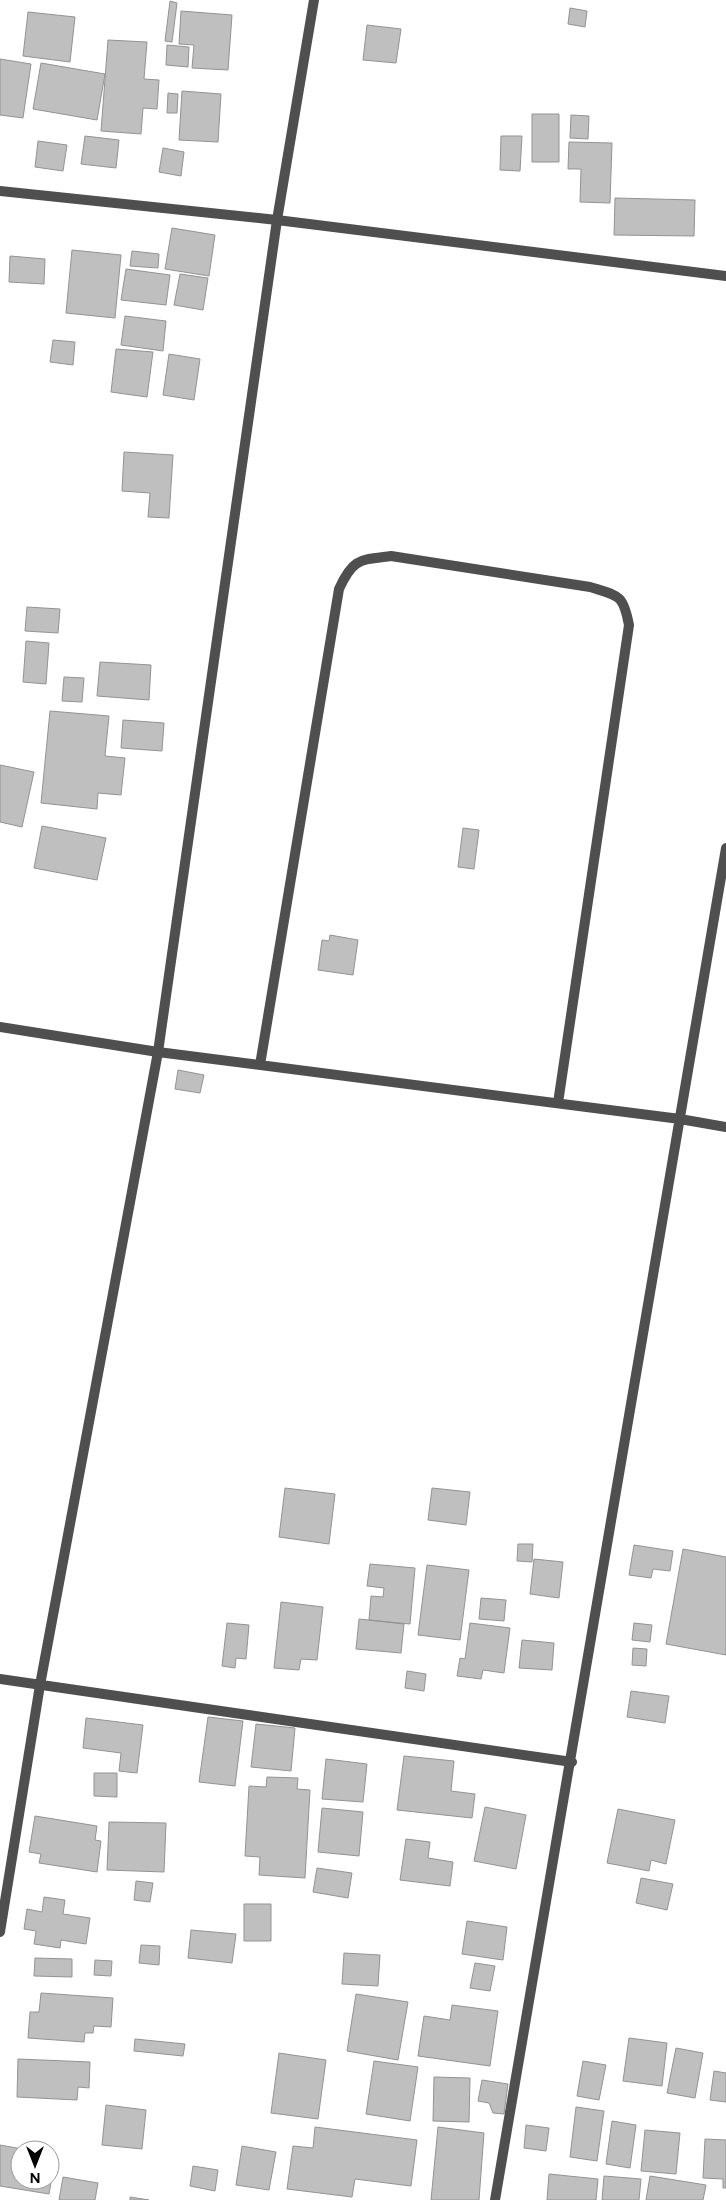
<svg xmlns="http://www.w3.org/2000/svg" width="726" height="2200" font-family="Figtree,sans-serif">
<style>
.building{fill:#bfbfbf;stroke:#939393}
.lines{fill:none;stroke-linecap:round;stroke-linejoin:round}
.street{stroke:#4f4f4f;stroke-width:10}
</style>
<rect width="100%" height="100%" fill="#fff"/>
<path class="building" d="M170,1L177,3L172,42L165,41Z
M570,8L587,11L585,27L568,24Z
M181,11L232,15L228,70L192,68L194,45L179,44Z
M28,12L75,17L70,62L23,56Z
M367,25L401,29L396,63L363,60Z
M108,40L147,42L144,79L159,80L157,109L143,108L141,134L101,131Z
M167,45L189,47L188,67L166,65Z
M0,59L31,64L23,118L0,115Z
M41,63L105,74L97,120L33,109Z
M182,91L221,94L218,142L179,140Z
M168,93L178,94L177,113H167Z
M532,114H559V162H532Z
M571,115L589,116L588,139L570,138Z
M85,136L119,140L116,168L81,164Z
M501,136H522L520,171L500,170Z
M38,141L67,145L63,171L35,167Z
M569,142L612,143L610,203L580,202L581,169H568Z
M163,148L184,152L181,176L159,172Z
M615,198L695,200L694,236L614,235Z
M172,228L215,235L209,276L165,269Z
M72,250L121,255L115,318L66,313Z
M132,251L159,254L158,268L130,266Z
M10,256L45,259L44,284L9,282Z
M126,269L170,275L166,305L121,300Z
M180,274L208,278L203,310L174,305Z
M125,316L166,321L163,351L121,345Z
M53,340L75,342L73,365L50,362Z
M116,349L153,352L147,397L111,392Z
M169,354L200,359L194,400L163,395Z
M124,452L173,455L169,518L148,517L150,493L122,491Z
M27,607L60,609L58,633L25,631Z
M26,641L49,643L46,684L23,682Z
M100,662L151,665L149,700L97,696Z
M64,677L84,678L82,702L62,701Z
M50,711L109,716L105,756L125,758L121,795L98,793L97,809L41,803Z
M123,720L164,723L162,751L121,748Z
M0,765L34,772L22,827L0,822Z
M42,826L106,838L97,880L34,868Z
M463,828L479,830L474,869L458,867Z
M330,935L358,940L353,975L318,970L322,940L329,941Z
M178,1070L204,1075L200,1093L175,1089Z
M285,1488L335,1494L329,1544L279,1537Z
M432,1488L470,1492L466,1525L428,1520Z
M518,1544H533L532,1562L517,1561Z
M634,1545L673,1551L670,1571L653,1569L651,1578L629,1575Z
M683,1549L726,1557V1655L666,1644Z
M534,1559L563,1562L559,1598L530,1594Z
M370,1564L415,1568L410,1624L369,1620L371,1596L383,1597L384,1588L367,1586Z
M427,1565L469,1570L460,1640L418,1635Z
M481,1598L506,1600L504,1621L479,1619Z
M281,1602L323,1607L317,1660L301,1659L299,1670L274,1668Z
M359,1619L404,1624L401,1653L356,1649Z
M227,1623L249,1625L246,1659L236,1658L235,1668L222,1666Z
M470,1623L510,1628L504,1673L483,1670L481,1679L457,1676L460,1658L465,1659Z
M634,1623L652,1625L650,1642L632,1640Z
M522,1640L554,1643L552,1670L519,1668Z
M633,1648L647,1649L646,1666L632,1665Z
M407,1671L426,1674L424,1691L405,1688Z
M631,1691L669,1696L665,1723L627,1717Z
M208,1717L243,1721L235,1786L199,1782Z
M86,1718L143,1725L137,1773L119,1771L121,1753L83,1748Z
M256,1724L295,1728L291,1771L251,1767Z
M404,1756L454,1761L451,1791L475,1794L472,1818L397,1810Z
M326,1759L367,1764L363,1802L322,1799Z
M94,1773H117V1797L94,1796Z
M267,1777L298,1778L297,1789L310,1790L305,1878L259,1875L260,1857L245,1856L249,1786L266,1787Z
M485,1807L526,1815L516,1869L474,1861Z
M322,1808L363,1812L359,1856L318,1852Z
M618,1809L675,1820L666,1864L651,1860L649,1871L607,1863Z
M35,1816L97,1826L95,1840L101,1841L97,1872L39,1863L41,1854L29,1852Z
M109,1822L166,1823L164,1872L107,1870Z
M406,1839L430,1842L428,1858L453,1862L450,1886L400,1880Z
M317,1868L352,1873L348,1898L313,1892Z
M641,1878L673,1884L667,1910L636,1903Z
M136,1881L153,1883L150,1902L134,1900Z
M44,1897L65,1900L63,1914L90,1918L86,1944L61,1940L60,1948L34,1944L36,1931L24,1929L27,1909L42,1912Z
M244,1904H271V1941H244Z
M467,1921L507,1927L503,1960L462,1954Z
M191,1930L236,1934L232,1963L188,1958Z
M141,1945L160,1946L159,1965L139,1963Z
M344,1953L380,1955L378,1986L342,1984Z
M35,1958L72,1959V1977L34,1976Z
M95,1960L112,1961L111,1976L94,1975Z
M475,1963L495,1966L490,1991L470,1988Z
M41,1993L113,1998L111,2027L94,2026L93,2033H85L84,2042L28,2038L30,2012H39Z
M356,1994L408,2002L398,2060L347,2051Z
M452,2005L498,2011L490,2066L418,2056L424,2016L450,2020Z
M629,2038L667,2043L662,2086L623,2081Z
M135,2039L185,2044L183,2056L134,2051Z
M676,2048L703,2053L695,2098L667,2093Z
M279,2053L326,2060L318,2119L271,2113Z
M18,2059L90,2062L89,2088L78,2087L77,2100L17,2097Z
M374,2061L418,2067L410,2121L366,2114Z
M583,2061L606,2065L599,2100L577,2096Z
M714,2071L726,2073V2102L710,2100Z
M434,2077L470,2078L469,2122L433,2121Z
M482,2080L508,2084L504,2114L493,2113L489,2103L478,2101Z
M106,2105L146,2110L142,2149L102,2145Z
M576,2107L604,2111L597,2161L570,2157Z
M612,2121L636,2125L630,2168L606,2164Z
M526,2125L549,2128L546,2151L524,2148Z
M315,2127L417,2140L411,2186L355,2179L352,2197L287,2189L293,2146L313,2148Z
M438,2127L484,2133L479,2200H431Z
M645,2130L680,2133L676,2174L641,2171Z
M705,2139L726,2140V2188H723V2179L703,2178Z
M0,2145L28,2150H20V2180H50V2154L56,2155L49,2194L0,2186Z
M242,2146L276,2152L269,2190L236,2185Z
M193,2166L218,2170L215,2191L190,2186Z
M549,2174L598,2179L596,2200H547Z
M604,2176L641,2179L639,2200H602Z
M650,2176L706,2185L703,2200H646Z
M63,2177L98,2183L95,2200H59Z
M130,2197L149,2200H130Z"/>
<g class="lines">
<path class="street" d="M0,191L277,220L726,276
M0,1027L158,1052L680,1119L726,1127
M260,1065L339,589C353,558 360,560 391,556L590,587C619,596 623,594 629,625L558,1103
M0,1679L572,1762
M0,1932L40,1685L158,1052L277,220L314,0
M495,2200L726,848"/>
</g>
<g transform="translate(35 2165) rotate(180)"><circle r="24" fill="#ffffff" stroke="#999999"/>
<path d="M0-4L9 19L0 12L-9 19Z" fill="#000000"/>
<text y="-8" font-size="14" font-weight="bold" text-anchor="middle" fill="#000000">N</text>
</g>
</svg>
